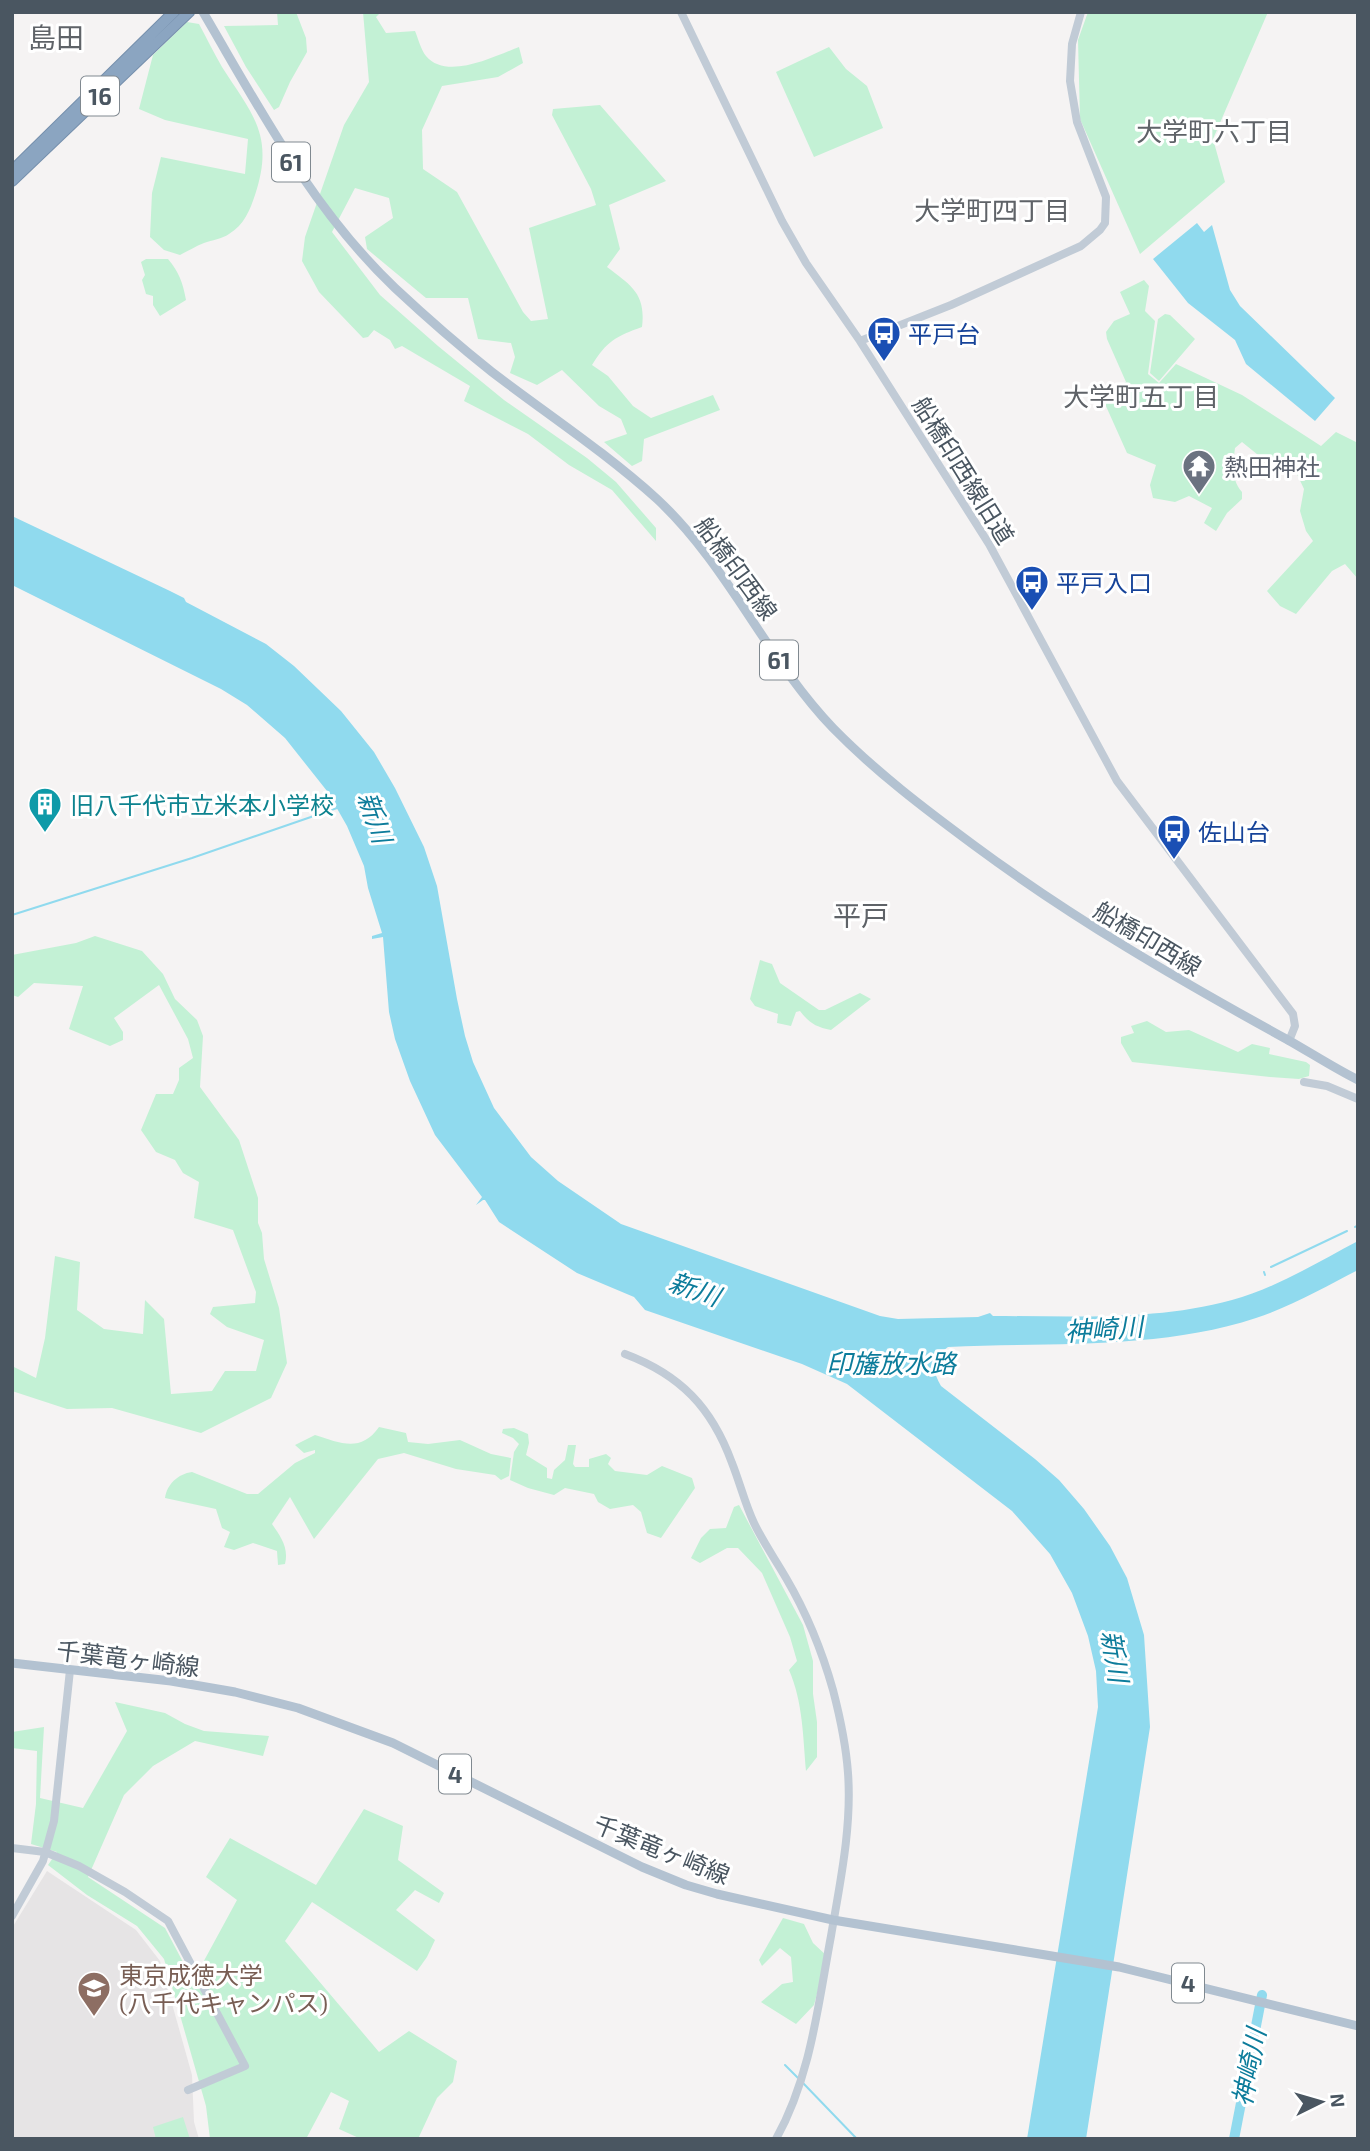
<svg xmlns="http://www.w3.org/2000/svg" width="1370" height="2151" font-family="'Exo 2','Noto Sans JP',sans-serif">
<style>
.education{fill:#e6e4e5}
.green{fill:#c3f1d5}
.water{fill:#90daee}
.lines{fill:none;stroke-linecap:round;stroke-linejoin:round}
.stream{stroke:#90daee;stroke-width:2}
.river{stroke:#90daee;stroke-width:10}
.highway-casing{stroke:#7690ad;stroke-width:12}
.secondary{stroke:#c1cbd6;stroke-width:8}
.primary{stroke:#b3c2d1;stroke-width:9}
.highway{stroke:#8ba5c1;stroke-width:10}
.labels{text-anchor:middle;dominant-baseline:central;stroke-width:6;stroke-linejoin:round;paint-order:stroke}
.shield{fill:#fff;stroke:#808990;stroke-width:2}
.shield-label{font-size:23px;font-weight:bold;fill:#4a5661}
.transit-label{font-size:24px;fill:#164399;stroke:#fff;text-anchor:start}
.worship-label{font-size:24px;fill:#5b616d;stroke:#fff;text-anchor:start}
.street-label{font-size:24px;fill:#4a5661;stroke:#fff}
.culture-label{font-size:24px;fill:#0d838f;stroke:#fff;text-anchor:start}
.education-label{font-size:24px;fill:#785e54;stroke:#fff;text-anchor:start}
.neighbourhood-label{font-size:26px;fill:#5f6368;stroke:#fff}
.water-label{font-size:26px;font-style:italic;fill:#0c7c9b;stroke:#fff}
.quarter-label{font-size:28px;fill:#5f6368;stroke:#fff}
</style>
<rect width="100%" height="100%" fill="#f5f3f3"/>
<path class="education" d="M47,1871L136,1930L160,1961L192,2075L194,2122L199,2139H12V1928Z"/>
<path class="green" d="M277,12H296L306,38L307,52L290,82L279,107L274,110L246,67L224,26L278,25Z
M363,12H381L376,17L386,33L415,31C418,38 421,50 426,56C447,81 495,56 519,47L523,63L498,77L442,86L422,130L423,169L457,192L523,312L531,321L548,319L529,228L596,205L591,189L552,115L553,109L600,105L666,181L609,205L620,249L607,267C632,286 646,294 642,327C616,336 606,342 592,365L608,376L633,406L651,418L713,395L720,410L644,439L642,461L632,466L604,442L627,434L621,419L599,406L562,370L537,385L510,373L515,357L511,343L478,339L468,298H426L367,249L365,237L393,218L389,198L355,188L332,232L380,295L438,346L504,400L587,458L616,482L656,528V541L612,490L569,465L528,434L464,401L470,386L402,346L395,349L390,340L374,330L368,337L363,338L319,292L302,261L305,237L344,125L369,82Z
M1088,12H1268L1213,139L1225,182L1140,254L1080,119L1078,40Z
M187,22L199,24C207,39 214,53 222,67C252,114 275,135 255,195C250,210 244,225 229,234C222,239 212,240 204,243C196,246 188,251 180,255L164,250L150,237L152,193L161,157L245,174L248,139L165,120L139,109L153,55Z
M829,47L846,69L867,86L883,128L814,157L776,72Z
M146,259H168C179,272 183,283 186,300L160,316L153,305V296L146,294L142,280L145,275L141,262Z
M1144,280L1149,286L1145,311L1155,321L1148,374L1159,383L1176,364L1242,395L1321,446L1336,432L1358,443V579L1345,564L1332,571L1296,614L1280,606L1267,591L1313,541L1306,531L1300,511L1304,489L1296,472L1263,459L1242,442L1235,448C1233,463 1231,480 1242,492V499L1227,513L1216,531L1204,523L1212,508L1189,496L1175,502L1153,498L1150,485L1156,465L1127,453L1101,395L1126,382L1107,339L1106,332L1114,321L1130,314L1120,292Z
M1165,314L1170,315L1195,339L1159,381L1150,373L1158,319Z
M95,936L142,951L163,974L175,999L197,1020L203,1036L200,1087L239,1140L258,1198V1223L262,1233L264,1259L279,1308L287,1363L271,1398L201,1433L112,1408L67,1409L12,1391V1366L36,1378L45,1338L55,1256L80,1262L77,1310L104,1329L143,1334L145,1300L164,1319L171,1394L212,1391L225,1371H256L264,1340L227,1327L210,1314L213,1307L255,1303L256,1292L233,1230L194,1218L199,1182L183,1173L175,1160L156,1152L141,1130L156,1094H173L179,1080V1068L193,1058L188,1039L159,985L114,1018L123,1032V1040L110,1046L69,1029L83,986L34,983L18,997L12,995V955L76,943Z
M760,960L772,964L780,983L819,1010H825L860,993L871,999L831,1030C816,1027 809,1023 800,1011L796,1012L791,1026L777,1023L778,1014L755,1006L750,999Z
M1147,1021L1166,1032L1189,1030L1238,1052L1252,1044L1270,1048L1269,1054L1306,1062L1310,1065L1309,1076L1299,1079L1270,1077L1132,1062L1121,1043V1037L1134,1033L1131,1026Z
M379,1427L406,1433L408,1442L428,1444L460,1440L491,1454L511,1458L509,1476L501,1480L495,1475L456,1469L404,1453L378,1459L314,1539L290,1497L272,1524C281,1537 289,1548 285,1564L278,1565L277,1551L253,1543L234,1550L224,1547L230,1532L222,1528L216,1509L165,1498C167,1484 178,1474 192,1472L247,1494H258L295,1463L315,1453V1450L304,1453L295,1445L315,1435C340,1443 361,1453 379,1427Z
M514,1428L528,1434L529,1443L526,1455L547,1468V1478L552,1479L554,1470L565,1460L568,1445H576L573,1464L575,1467H589V1459L606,1454L611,1458L608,1464L615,1471L647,1475L662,1466L692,1478L695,1488L661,1538L647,1533L641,1512L633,1505L610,1509L598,1502L594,1494L565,1488L554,1495L528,1488L510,1480L514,1452L519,1444L513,1438L502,1433L503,1429Z
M739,1505L803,1625L813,1661V1694L817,1722V1757L806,1771C803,1737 803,1702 789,1670L797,1661L790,1637L762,1573L738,1548H727L700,1563L691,1558L701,1538L710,1529L726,1528L734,1507Z
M115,1702L165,1713L185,1724L204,1731L269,1736L263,1756L195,1741L153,1766L124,1795L88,1877L165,1928L193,1981L237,1900L206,1877L230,1838L316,1885L364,1809L403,1826L398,1860L444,1893L439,1903L415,1890L396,1910L435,1940L427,1957L417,1971L312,1902L285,1941L379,2052L409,2031L457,2061L453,2082L437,2098L418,2139H361L339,2129L349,2101L331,2092L306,2139H210L206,2106L164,1959L137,1926L87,1895L48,1865L57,1852L31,1844L36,1804L37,1751L12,1748V1732L44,1727L40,1798L83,1808L127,1731Z
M783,1918L804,1924L813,1943L827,1956L814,2005L796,2024L761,2002L782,1984L793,1982L791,1957L780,1948L762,1966L759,1960Z
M183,2117L190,2139H156L153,2127Z"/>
<path class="water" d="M1197,223L1204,232L1212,225L1230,290L1240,306L1335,398L1315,421L1246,364L1235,340L1188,303L1153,259Z
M12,516L170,591L184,598L186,602L266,644L294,666L341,711L374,752L395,788L424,847L437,886L457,999L465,1036L473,1062L494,1108L531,1157L558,1181L621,1224L880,1316L898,1319L978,1317L990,1313L993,1316C1072,1316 1156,1321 1232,1300C1276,1288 1318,1262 1358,1241V1270C1325,1287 1292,1306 1256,1318C1159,1350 1050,1342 948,1347C932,1358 931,1369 941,1386L1035,1459L1059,1480L1084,1509L1110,1546L1127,1578L1144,1635L1150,1727L1086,2139H1027L1098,1707L1096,1671L1088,1636L1072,1593L1050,1554L1012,1511L847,1384L802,1364L645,1310L634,1297L577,1273L499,1222L485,1200H483L476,1205L482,1197L435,1135L410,1081L395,1039L389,1012L383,937L372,939V936L382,933L368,888L364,866L347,826L327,791L285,738L247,705L221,689L12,585Z"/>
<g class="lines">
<path class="stream" d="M12,915L192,858L337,808
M1355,1227L1358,1225
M1271,1267L1347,1231
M1264,1272L1265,1275
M785,2065L799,2079
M803,2083L857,2139"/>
<path class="river" d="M1234,2139L1262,1995"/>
<defs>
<path id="highway" d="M12,171L174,12
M12,181L189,12"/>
</defs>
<use href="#highway" class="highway-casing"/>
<path class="secondary" d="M681,12L782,221L806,263L860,341L989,544L1117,781L1293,1014L1295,1026L1289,1041
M860,341L951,305L1081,246L1100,230L1105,223L1106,197L1077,122L1070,81L1072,44L1081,12
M1304,1082L1327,1086L1358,1099
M625,1354C681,1375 712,1408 732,1463C740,1483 745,1504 754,1523C763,1542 775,1559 786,1578C806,1612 822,1651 833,1690C840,1717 846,1745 848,1773C852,1827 840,1883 831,1936C818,2005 811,2076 776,2139
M12,1848L45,1852L79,1866L125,1892L168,1921L245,2066L188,2090
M12,1916L43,1861L54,1821L70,1670"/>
<path class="primary" d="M203,12C260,109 312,209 395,288C426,317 458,345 492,372C547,414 605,452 657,499C728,565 766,658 833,728C876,772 925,809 975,846C1075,920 1179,980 1288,1040C1311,1053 1334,1068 1358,1080
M12,1663L171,1681L235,1692L298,1708L393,1743L642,1867L686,1885L717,1894L833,1920L1119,1967L1358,2026"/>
<use href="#highway" class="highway"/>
</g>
<defs>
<symbol id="bus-pin" viewBox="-11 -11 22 30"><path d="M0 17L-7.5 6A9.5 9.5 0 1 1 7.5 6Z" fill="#1a4fb4" stroke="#fff"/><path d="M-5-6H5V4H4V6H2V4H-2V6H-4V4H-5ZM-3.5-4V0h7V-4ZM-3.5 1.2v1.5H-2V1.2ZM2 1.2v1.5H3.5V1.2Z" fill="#fff"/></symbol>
<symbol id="temple-pin" viewBox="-11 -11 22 30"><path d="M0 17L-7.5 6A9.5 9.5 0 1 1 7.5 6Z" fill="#6b7280" stroke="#fff"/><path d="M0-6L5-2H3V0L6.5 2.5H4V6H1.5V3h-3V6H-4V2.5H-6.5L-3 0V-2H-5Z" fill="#fff"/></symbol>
<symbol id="building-pin" viewBox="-11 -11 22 30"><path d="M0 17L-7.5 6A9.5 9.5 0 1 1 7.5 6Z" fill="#0f9aa8" stroke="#fff"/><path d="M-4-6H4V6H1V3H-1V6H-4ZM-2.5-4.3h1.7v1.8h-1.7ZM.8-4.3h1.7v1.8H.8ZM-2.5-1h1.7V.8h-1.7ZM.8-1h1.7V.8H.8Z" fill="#fff"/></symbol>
<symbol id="university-pin" viewBox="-11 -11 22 30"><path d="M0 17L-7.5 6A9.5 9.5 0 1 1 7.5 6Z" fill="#8d6e63" stroke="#fff"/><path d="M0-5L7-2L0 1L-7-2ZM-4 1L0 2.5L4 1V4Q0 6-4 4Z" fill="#fff"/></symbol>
</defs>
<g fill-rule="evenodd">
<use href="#bus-pin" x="865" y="314" width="38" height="52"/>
<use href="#temple-pin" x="1180" y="447" width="38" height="52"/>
<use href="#bus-pin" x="1013" y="563" width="38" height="52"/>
<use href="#building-pin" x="26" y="785" width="38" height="52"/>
<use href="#bus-pin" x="1155" y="812" width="38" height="52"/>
<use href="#university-pin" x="75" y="1969" width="38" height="52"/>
</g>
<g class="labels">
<g class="shield">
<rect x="81" y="76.5" width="38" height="39" rx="5"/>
<rect x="272" y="142.5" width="38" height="39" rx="5"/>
<rect x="760" y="640.5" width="38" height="39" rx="5"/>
<rect x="439" y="1754.5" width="32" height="39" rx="5"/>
<rect x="1172" y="1963.5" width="32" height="39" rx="5"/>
</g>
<g class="shield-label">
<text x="100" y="96">16</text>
<text x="291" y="162">61</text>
<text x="779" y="660">61</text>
<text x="455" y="1774">4</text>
<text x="1188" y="1983">4</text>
</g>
<g class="transit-label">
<text x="908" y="333">平戸台</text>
<text x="1056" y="582">平戸入口</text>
<text x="1198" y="831">佐山台</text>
</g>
<g class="worship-label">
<text x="1224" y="466">熱田神社</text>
</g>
<g class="street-label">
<text transform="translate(964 470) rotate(58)">船橋印西線旧道</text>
<text transform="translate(737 568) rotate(54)">船橋印西線</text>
<text transform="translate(1148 938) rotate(31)">船橋印西線</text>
<text transform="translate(128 1658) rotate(7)">千葉竜ヶ崎線</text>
<text transform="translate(662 1849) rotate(22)">千葉竜ヶ崎線</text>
</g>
<g class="culture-label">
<text x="70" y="804">旧八千代市立米本小学校</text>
</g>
<g class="education-label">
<text x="119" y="1974">東京成徳大学<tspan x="119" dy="28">(八千代キャンパス)</tspan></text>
</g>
<g class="neighbourhood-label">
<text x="1214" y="130">大学町六丁目</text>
<text x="992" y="209">大学町四丁目</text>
<text x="1141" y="395">大学町五丁目</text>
</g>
<g class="water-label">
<text transform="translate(376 817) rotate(71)">新川</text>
<text transform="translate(695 1288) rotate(19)">新川</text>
<text transform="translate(1104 1328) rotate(-4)">神崎川</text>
<text x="891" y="1362">印旛放水路</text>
<text transform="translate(1116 1656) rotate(81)">新川</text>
<text transform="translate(1248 2067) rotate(-79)">神崎川</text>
</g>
<g class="quarter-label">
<text x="56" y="37">島田</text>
<text x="861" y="915">平戸</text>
</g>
</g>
<rect width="1370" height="2151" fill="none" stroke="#4a5661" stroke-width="28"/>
<g transform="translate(1321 2102) rotate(85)" stroke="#ffffff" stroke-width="5" paint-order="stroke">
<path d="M0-5L12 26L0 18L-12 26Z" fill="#4a5661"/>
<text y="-10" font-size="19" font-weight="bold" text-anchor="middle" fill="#4a5661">N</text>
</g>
</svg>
